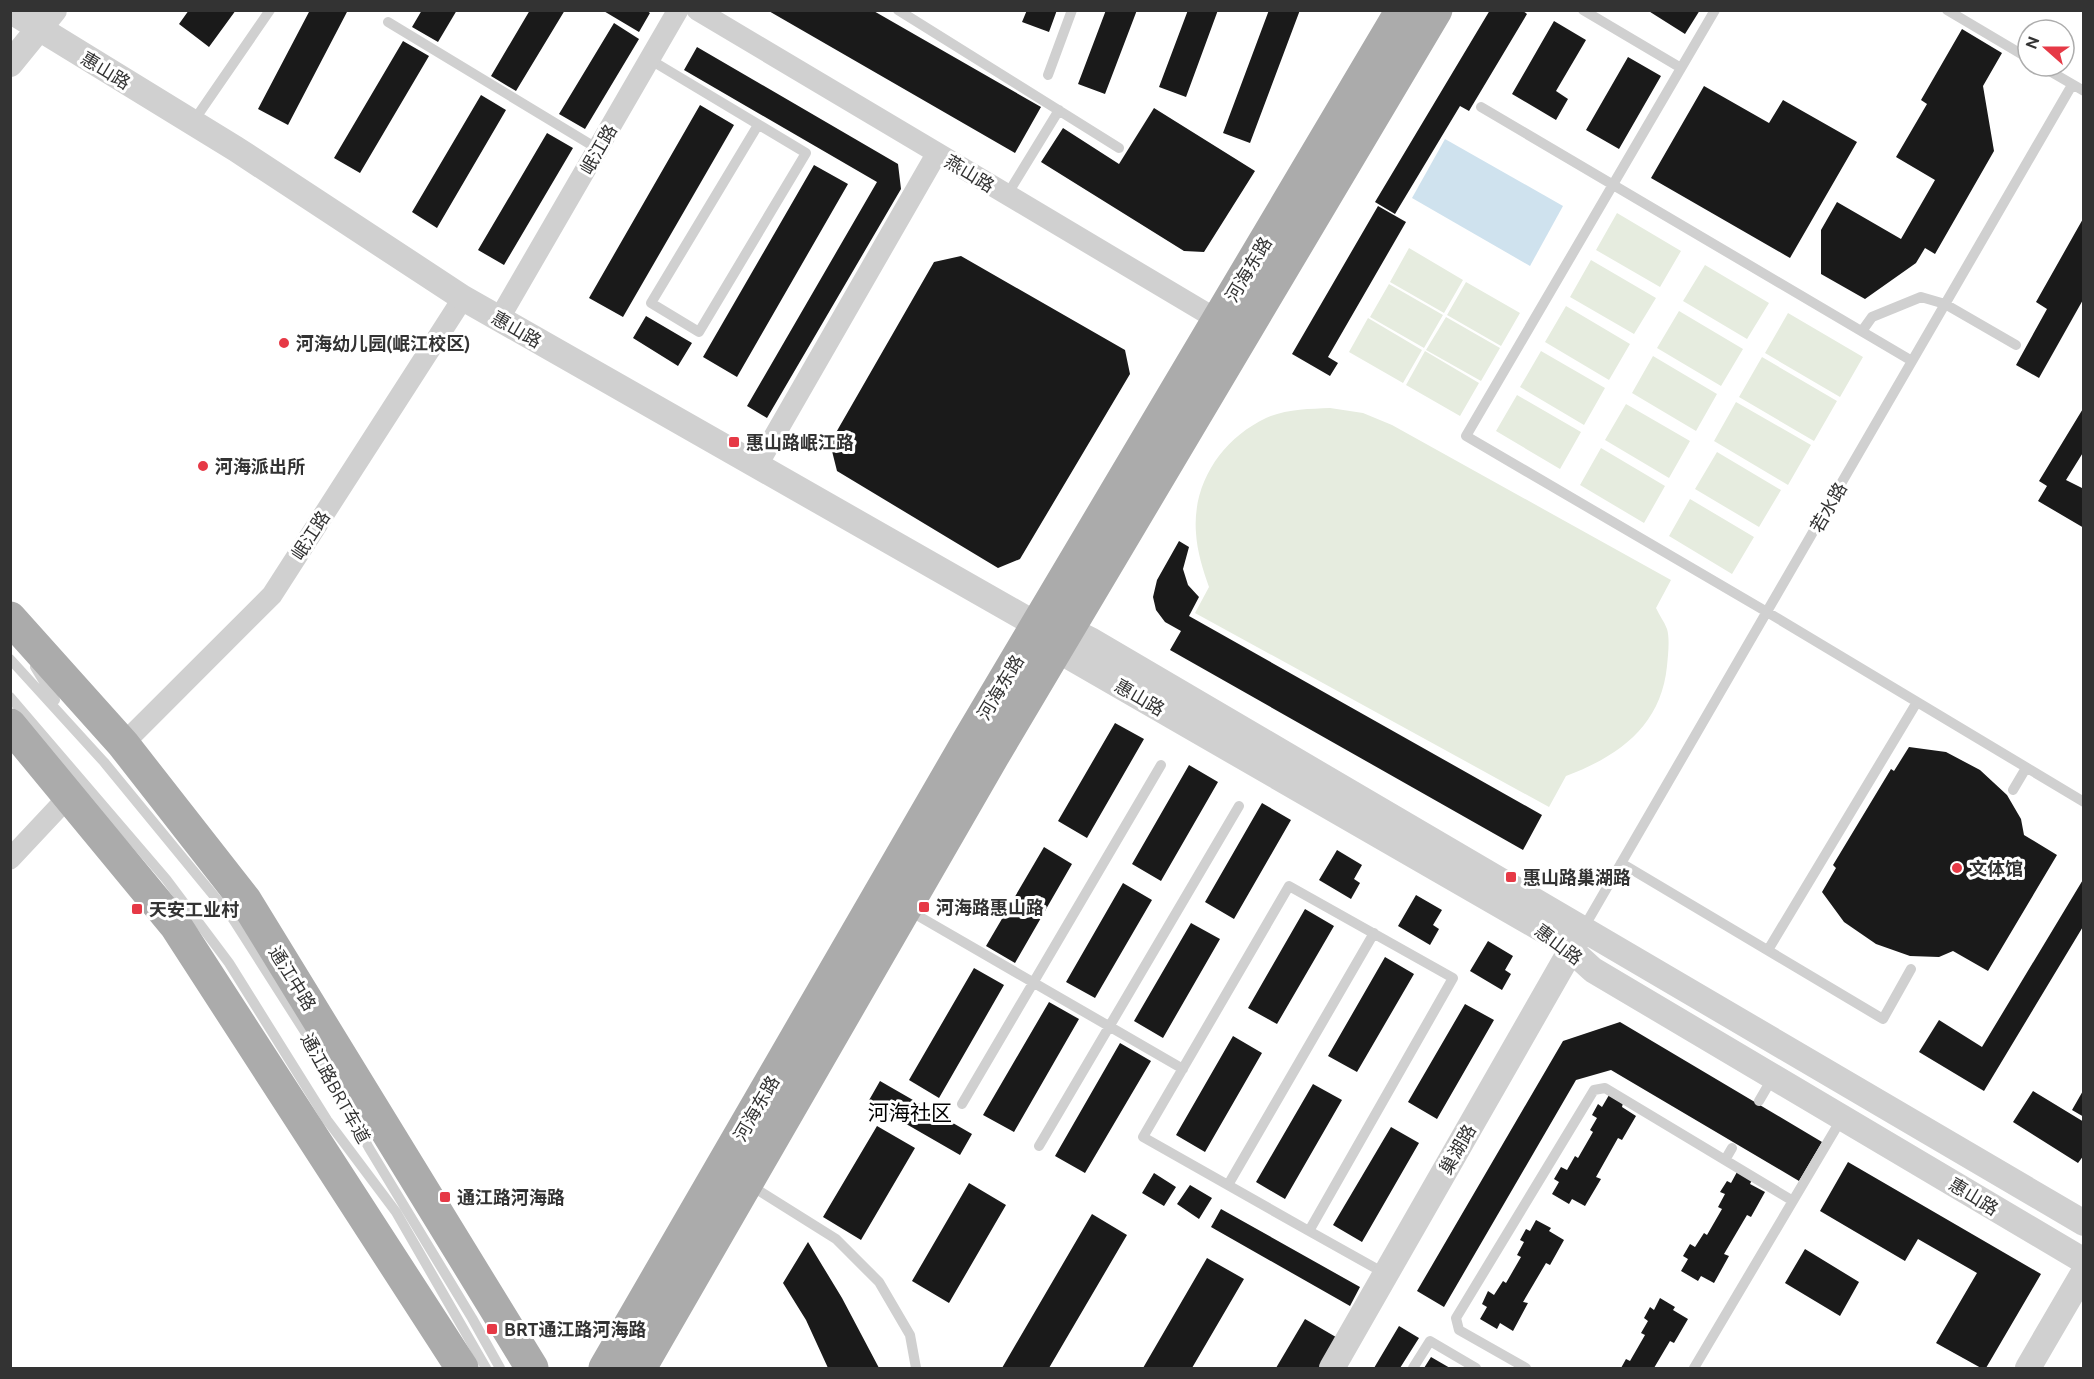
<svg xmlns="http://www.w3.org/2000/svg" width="2094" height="1379" font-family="Ubuntu,'Noto Sans SC',sans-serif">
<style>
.green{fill:#e6ecdf}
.water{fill:#cfe2ee}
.building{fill:#1a1a1a}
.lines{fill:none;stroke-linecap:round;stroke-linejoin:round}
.service{stroke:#d0d0d0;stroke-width:10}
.minor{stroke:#d0d0d0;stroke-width:21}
.tertiary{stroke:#d0d0d0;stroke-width:26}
.primary{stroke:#ababab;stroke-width:33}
.poi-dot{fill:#e63946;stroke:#fff;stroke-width:2}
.labels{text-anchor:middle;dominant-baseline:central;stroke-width:6;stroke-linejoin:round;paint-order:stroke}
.street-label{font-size:18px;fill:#333;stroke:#fff}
.poi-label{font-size:18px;font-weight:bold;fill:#333;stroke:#fff;text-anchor:start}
.quarter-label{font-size:21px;fill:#000;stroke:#fff}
</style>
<rect width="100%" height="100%" fill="#fff"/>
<path class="green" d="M1617,213L1681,251L1660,287L1596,250Z
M1409,248L1463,280L1444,313L1390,282Z
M1591,260L1656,298L1634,334L1570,297Z
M1705,265L1769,303L1747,339L1683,301Z
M1466,282L1520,313L1501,346L1447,315Z
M1389,284L1443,315L1424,348L1370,317Z
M1566,306L1630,344L1609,380L1545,342Z
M1679,311L1743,349L1721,386L1657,348Z
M1788,313L1863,357L1840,397L1765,353Z
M1446,317L1500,348L1481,381L1426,350Z
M1368,318L1422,350L1403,383L1349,352Z
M1425,351L1479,383L1460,416L1406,385Z
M1541,351L1605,388L1584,425L1520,387Z
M1653,356L1717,394L1696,431L1632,393Z
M1762,357L1837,401L1814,441L1739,397Z
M1517,395L1581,432L1560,469L1496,431Z
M1736,402L1811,445L1788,485L1714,441Z
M1626,404L1690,441L1669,478L1605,440Z
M1330,408L1363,413L1392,425L1671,580L1656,608C1659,615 1664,621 1667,629C1670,639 1668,655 1667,666C1661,726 1619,756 1566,776L1549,807L1195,613L1209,587C1203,570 1197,551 1196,533C1192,483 1222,439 1266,418C1286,409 1309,409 1330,408Z
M1601,448L1665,486L1644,523L1580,485Z
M1717,452L1781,490L1759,527L1695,489Z
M1690,499L1754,537L1732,574L1669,536Z"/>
<path class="water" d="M1445,139L1563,206L1530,266L1412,198Z"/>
<path class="building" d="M189,10H236L209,47L179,24Z
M310,10H348L288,125L258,109Z
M422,10H457L438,42L412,27Z
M530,10H565L516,91L491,76Z
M602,10H646L650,13L639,32Z
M767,10H872L1041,107L1015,153Z
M1027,10H1057L1049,32L1022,22Z
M1106,10H1137L1105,94L1078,84Z
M1188,10H1218L1186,97L1159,87Z
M1269,10H1300L1250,143L1223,133Z
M1490,10H1522L1527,14L1469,111L1460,106L1395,214L1375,202Z
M1647,10H1700L1685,34Z
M1554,21L1586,40L1556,91L1568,99L1556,120L1512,94Z
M614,23L639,39L585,129L559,114Z
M1962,29L2002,53L1983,86L1994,151L1935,254L1925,248L1916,263L1865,299L1821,274V230L1837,202L1901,239L1935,180L1896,157L1927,104L1921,100Z
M403,41L429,56L360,173L334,158Z
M697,47L898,164L901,189L767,418L747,406L877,182L684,70Z
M1628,57L1661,76L1619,149L1586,130Z
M1704,86L1769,123L1783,100L1857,142L1790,258L1651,178Z
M481,95L506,110L437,228L412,212Z
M700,105L734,125L623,317L589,298Z
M1154,108L1255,171L1204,252L1184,251L1041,162L1063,128L1119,164Z
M547,133L573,148L504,265L478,250Z
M814,165L848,184L737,377L703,357Z
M1378,206L1406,222L1328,357L1338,363L1330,376L1292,354Z
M2084,217V298L2039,378L2016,365L2047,309L2036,302Z
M961,256L1125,350L1130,374L1020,559L998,568L837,471L830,443L934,262Z
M646,316L692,343L678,366L633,338Z
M2084,407V451L2066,480L2084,489V528L2038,501L2047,486L2039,481Z
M1179,541L1189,547L1183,569L1188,585L1199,597L1189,616L1542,815L1523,850L1170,650L1181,631L1165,622L1156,610L1153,597L1157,580Z
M1115,723L1144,739L1087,838L1058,821Z
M1909,747L1946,752L1980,770L2007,795L2021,819L2024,835L2057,855L1988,971L1953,951L1939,957L1910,956L1876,944L1844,922L1822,892L1836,868L1833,865L1891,769L1894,771Z
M1189,765L1218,782L1161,881L1132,864Z
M1262,803L1291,820L1234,919L1205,902Z
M1044,847L1072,864L1015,963L986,946Z
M1337,850L1362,865L1354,879L1360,883L1351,899L1319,880Z
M2084,878V925L1984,1091L1919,1052L1939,1020L1982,1047Z
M1123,883L1152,900L1095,998L1066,982Z
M1416,895L1442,910L1433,925L1439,929L1430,945L1398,926Z
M1305,909L1334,926L1277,1024L1248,1008Z
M1191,923L1220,939L1163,1038L1134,1021Z
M1488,941L1513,956L1505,970L1511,974L1502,990L1470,971Z
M1385,957L1414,974L1357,1072L1328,1056Z
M974,968L1004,985L939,1098L909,1080Z
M1049,1002L1079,1019L1014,1132L983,1115Z
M1465,1004L1494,1020L1437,1119L1408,1102Z
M1620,1022L1822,1142L1799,1181L1611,1070L1576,1080L1444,1307L1417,1291L1563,1041Z
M1233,1036L1262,1053L1205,1152L1176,1135Z
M1120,1043L1151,1061L1085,1173L1055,1156Z
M880,1081L972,1134L960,1155L868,1102Z
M1313,1084L1342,1100L1285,1199L1256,1182Z
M2084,1089V1117L2072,1110Z
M2033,1091L2084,1122V1155L2078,1163L2013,1122Z
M1609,1095L1623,1103L1622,1107L1636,1116L1622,1140L1618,1138L1596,1177L1601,1179L1585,1206L1572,1199L1569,1204L1552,1194L1559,1182L1554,1179L1561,1167L1567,1170L1575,1156L1578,1158L1593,1132L1590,1130L1597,1118L1592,1115L1598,1104L1602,1107Z
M877,1126L915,1148L861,1240L823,1217Z
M1391,1127L1419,1143L1362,1242L1333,1225Z
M1848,1162L2041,1274L1986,1368H1981L1936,1343L1977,1273L1918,1239L1905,1261L1820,1211Z
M1737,1172L1752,1180L1750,1184L1765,1192L1751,1217L1747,1215L1724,1254L1729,1256L1714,1283L1701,1276L1698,1281L1681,1271L1688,1259L1683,1256L1690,1244L1695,1247L1704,1233L1707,1235L1722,1209L1718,1207L1725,1194L1720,1192L1727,1181L1731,1183Z
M1154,1173L1176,1187L1164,1206L1142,1193Z
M969,1183L1006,1205L949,1303L912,1281Z
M1190,1185L1212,1198L1199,1219L1177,1204Z
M1221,1209L1360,1287L1350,1306L1211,1227Z
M1092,1214L1127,1235L1049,1368H1002Z
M1536,1220L1551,1228L1549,1231L1564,1240L1550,1265L1546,1263L1523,1302L1528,1303L1513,1331L1500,1323L1497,1329L1480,1319L1487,1307L1482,1304L1488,1291L1494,1295L1503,1281L1506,1283L1521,1257L1517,1255L1524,1242L1520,1240L1526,1229L1530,1231Z
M808,1242L842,1298L879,1368H828L806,1320L783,1283Z
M1805,1249L1859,1282L1840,1316L1785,1283Z
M1207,1258L1244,1279L1192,1368H1143Z
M1660,1298L1675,1307L1673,1310L1688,1319L1674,1343L1670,1341L1654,1368H1621L1626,1359L1630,1361L1645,1335L1641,1333L1648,1321L1644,1318L1650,1307L1654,1310Z
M1305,1319L1341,1340L1325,1368H1276Z
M1399,1326L1419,1338L1400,1368H1374Z
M1431,1357L1450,1368H1424Z"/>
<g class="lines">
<path class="service" d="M898,10L1119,148
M1583,10L1681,68
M1715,10L1466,436L1767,612L2084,802
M1947,10L2028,58
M388,22L598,149
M649,59L806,153L699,332L651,303L758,125
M2041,66L2084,91
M1048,75L1072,10
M1481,107L1912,361
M193,122L270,10
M1007,195L1059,110
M1862,331L1872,317L1921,297L1945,304L2016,345
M10,659L104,762L233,919L314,1046L369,1148L472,1318L500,1368
M35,667L55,700
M10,697L166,879L229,963L327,1120L396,1212L486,1368
M2013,790L2026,768
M1621,863L1883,1019L1911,969
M1289,886L1453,978L1309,1231L1143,1137Z
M908,910L1183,1069
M1583,929L2072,85
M1768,950L1917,702
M1759,1101L1773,1077
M962,1104L1161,765
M1039,1146L1239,806
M1725,1160L1732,1148
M750,1185L836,1239L879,1282L910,1335L916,1368
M1228,1185L1374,933
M1309,1231L1386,1274
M1413,1368L1430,1341L1476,1368
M1526,1368L1459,1330L1456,1318L1594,1090L1605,1088L1793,1201
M1694,1368L1842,1118"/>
<path class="minor" d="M697,10L1228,326
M499,319L678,10
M757,466L937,153
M123,744L272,595L463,298
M10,859L70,795"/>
<path class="tertiary" d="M11,11L236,149L463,298L1037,625L1056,649L1559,939L1593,970L2084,1261
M10,64L54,10
M1052,627L1068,629L1092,641L2084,1223
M1332,1368L1579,936
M2028,1368L2084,1272"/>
<path class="primary" d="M10,618L123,744L245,900L532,1368
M10,725L176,926L462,1368
M605,1368L968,741L1402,10
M640,1368L993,756L1436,10"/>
</g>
<g class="poi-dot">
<circle cx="284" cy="343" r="6"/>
<rect x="728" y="436" width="12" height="12" rx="3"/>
<circle cx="203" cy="466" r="6"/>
<circle cx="1957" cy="868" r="6"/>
<rect x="1505" y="871" width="12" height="12" rx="3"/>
<rect x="918" y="901" width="12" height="12" rx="3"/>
<rect x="131" y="903" width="12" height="12" rx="3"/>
<rect x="439" y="1191" width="12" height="12" rx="3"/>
<rect x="486" y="1323" width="12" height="12" rx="3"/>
</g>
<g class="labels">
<g class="street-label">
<text transform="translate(106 70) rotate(31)">惠山路</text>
<text transform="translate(598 149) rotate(-60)">岷江路</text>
<text transform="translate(970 173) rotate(31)">燕山路</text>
<text transform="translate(1248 269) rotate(-59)">河海东路</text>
<text transform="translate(517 329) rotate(30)">惠山路</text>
<text transform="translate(1828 507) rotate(-60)">若水路</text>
<text transform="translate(310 535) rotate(-57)">岷江路</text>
<text transform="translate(1000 687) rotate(-59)">河海东路</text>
<text transform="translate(1140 697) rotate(30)">惠山路</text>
<text transform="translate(1559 944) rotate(37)">惠山路</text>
<text transform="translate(293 978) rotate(58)">通江中路</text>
<text transform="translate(336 1088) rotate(61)">通江路BRT车道</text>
<text transform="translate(756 1108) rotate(-60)">河海东路</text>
<text transform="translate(1457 1149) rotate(-60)">巢湖路</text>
<text transform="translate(1974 1196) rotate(31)">惠山路</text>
</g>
<g class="poi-label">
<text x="296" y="343">河海幼儿园(岷江校区)</text>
<text x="746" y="442">惠山路岷江路</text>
<text x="215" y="466">河海派出所</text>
<text x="1969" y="868">文体馆</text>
<text x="1523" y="877">惠山路巢湖路</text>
<text x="936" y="907">河海路惠山路</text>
<text x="149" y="909">天安工业村</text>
<text x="457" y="1197">通江路河海路</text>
<text x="504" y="1329">BRT通江路河海路</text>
</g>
<g class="quarter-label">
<text x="910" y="1112">河海社区</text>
</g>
</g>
<rect width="2094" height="1379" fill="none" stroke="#333333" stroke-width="24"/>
<g transform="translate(2046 48) rotate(291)"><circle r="28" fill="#ffffff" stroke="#adadad" stroke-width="1.5"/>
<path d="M0-4.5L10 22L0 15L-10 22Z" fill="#e63946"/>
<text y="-9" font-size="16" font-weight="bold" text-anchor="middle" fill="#333333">N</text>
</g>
</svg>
